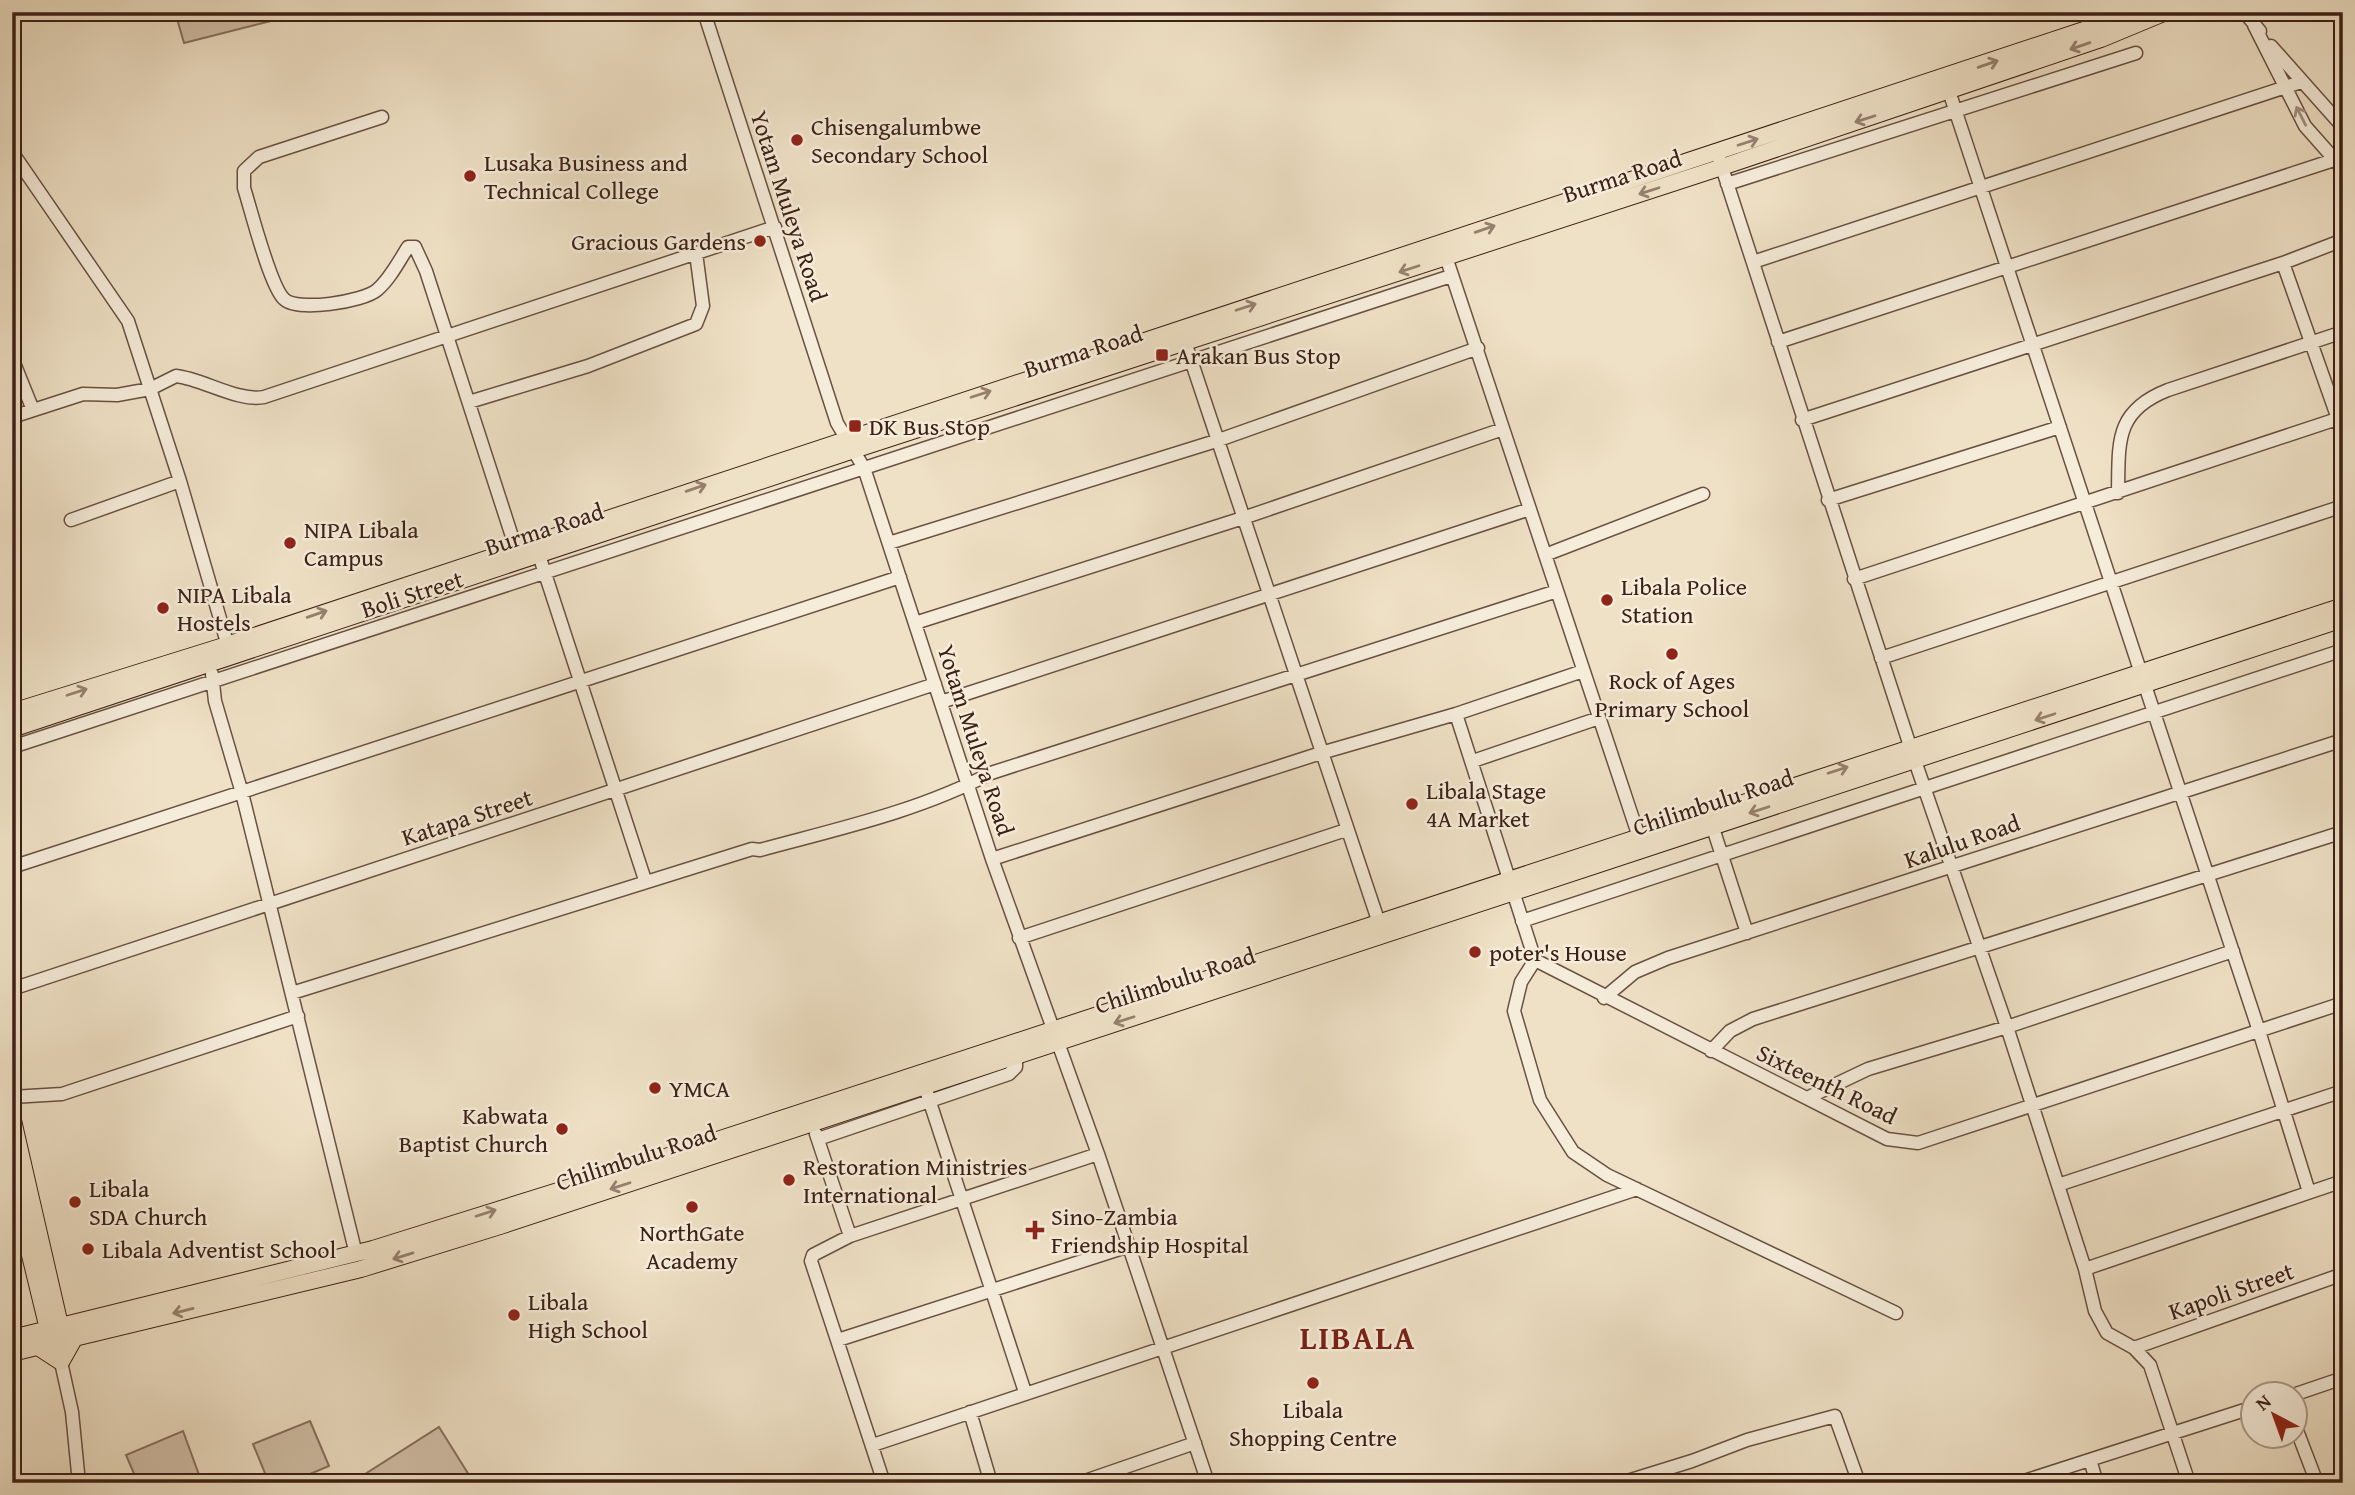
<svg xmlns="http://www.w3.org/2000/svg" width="2355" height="1495" font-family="'Gentium Book Plus',serif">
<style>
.green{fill:#d1c0a8;stroke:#87705f;stroke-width:2}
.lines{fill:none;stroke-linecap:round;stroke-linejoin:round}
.minor-casing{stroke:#6a5042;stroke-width:15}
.major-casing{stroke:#3d2016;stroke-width:18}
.minor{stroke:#f5ecda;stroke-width:12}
.major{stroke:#efe1c6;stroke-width:16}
.oneway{stroke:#96806e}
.oneway2{stroke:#a29082}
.poi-dot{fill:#8f2418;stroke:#f5ecda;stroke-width:2.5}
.labels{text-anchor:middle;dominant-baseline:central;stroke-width:5;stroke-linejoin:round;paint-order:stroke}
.poi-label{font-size:24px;fill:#3d2016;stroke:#f5ecda;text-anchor:start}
.street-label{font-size:24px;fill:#3d2016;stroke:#f5ecda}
.district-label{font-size:32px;font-weight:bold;letter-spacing:2px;fill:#7a1f14;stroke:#f5ecda}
</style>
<rect width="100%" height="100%" fill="#efe1c6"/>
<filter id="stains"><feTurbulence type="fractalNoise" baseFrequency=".00286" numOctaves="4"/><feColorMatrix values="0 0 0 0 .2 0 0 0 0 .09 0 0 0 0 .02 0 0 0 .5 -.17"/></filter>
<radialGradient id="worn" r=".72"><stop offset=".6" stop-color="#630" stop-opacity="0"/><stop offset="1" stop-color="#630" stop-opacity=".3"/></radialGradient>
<path class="green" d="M175,12H286L287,17L184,43Z
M310,1421L329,1466L289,1483H269L253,1444Z
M439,1427L474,1483H351Z
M183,1431L202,1483H138L126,1455Z"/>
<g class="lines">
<defs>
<path id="minor" d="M704,12L837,423L864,468L992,859L1098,1154L1208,1483
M2244,12L2260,31
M2254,25L2305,126L2343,169
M2271,46L2343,127
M1946,82L2259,1031L2309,1192
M382,117L259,157L244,171V188C251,210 270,286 284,299C297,312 363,302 377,290C390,279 399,261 408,247H415L426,271L518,555
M12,152L128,321L180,481L230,653
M1717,152L1910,746
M1727,184L2136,53
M1444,251L1639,837
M1753,262L2301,82
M2283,263L2343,433
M1183,336L1379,923
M1778,342L2343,157
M12,358L33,410
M469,402L588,366L696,324L703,306L696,253
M12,417L83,394L117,395L150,389L176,376C203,379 238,402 264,397L775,227
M1802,420L2283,263L2343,240
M2118,493C2119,443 2114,411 2168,390L2343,332
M1828,500L2060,427
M71,520L180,481
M889,543L1216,441L1478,348
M539,555L645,880
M1545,555L1703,494
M1854,579L2343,417
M915,623L1243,518L1503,429
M1881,658L2343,506
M212,674L215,701L242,793L356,1254
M941,702L1530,509
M1456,714L1535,960L1887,1139L1918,1143L2343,1003
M12,747L1451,276
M1473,761L1599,718
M1915,761L2007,1027L2085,1269L2095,1311L2107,1333L2134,1348L2150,1365L2189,1483
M1712,825L1747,933
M992,859L1321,753L1456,714L1583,671
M12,867L900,577
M1522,921L2343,650
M1019,938L1346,830
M1535,960L1521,982L1514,1011L1540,1100L1573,1152L1607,1175L1896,1313
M12,989L935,684
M292,993L752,849L760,850C837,829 920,811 991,773L1557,591
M1604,998L1635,972L1668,958L2343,740
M1711,1051L1730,1031L1753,1019L2343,832
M922,1078L1025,1392
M12,1097L62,1094L298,1016
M1807,1098L1868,1069L2007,1027L2233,951
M816,1134L850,1236
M818,1139L1009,1074L1016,1067V1056
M2058,1185L2343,1091
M2085,1269L2343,1181
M838,1340L1129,1246
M2134,1348L2343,1274
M59,1353L72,1412L79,1483
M2296,1394L2343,1378
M970,1412L991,1483
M2296,1428L2317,1483
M873,1445L1637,1189
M2090,1460L2097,1483
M884,1483L811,1261L813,1255L850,1236L1098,1154
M1079,1483L1195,1443
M1621,1483L1692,1461L1747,1440L1835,1416L1859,1483
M2018,1483L2254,1407"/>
<path id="major" d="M12,712L227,645L2138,12
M12,729L854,450L1722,167L2101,39L2166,12
M12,1116L60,1325L58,1334
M12,1181L48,1329L53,1338
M12,1338L373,1249L635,1167L2343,606
M38,1347L61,1362L74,1339
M12,1353L361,1269L500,1226L2343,619"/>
</defs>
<use href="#minor" class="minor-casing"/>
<use href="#major" class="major-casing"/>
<use href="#minor" class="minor"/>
<use href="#major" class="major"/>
</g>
<defs><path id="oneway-shaft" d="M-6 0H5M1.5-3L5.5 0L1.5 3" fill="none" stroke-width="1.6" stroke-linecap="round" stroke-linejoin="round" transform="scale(1.75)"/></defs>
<g class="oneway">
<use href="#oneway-shaft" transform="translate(2080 46) rotate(161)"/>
<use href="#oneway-shaft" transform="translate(1988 64) rotate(-19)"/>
<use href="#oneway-shaft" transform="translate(1865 119) rotate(162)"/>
<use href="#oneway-shaft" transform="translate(1748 142) rotate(-18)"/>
<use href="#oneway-shaft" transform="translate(1649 191) rotate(162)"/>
<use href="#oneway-shaft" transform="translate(1485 229) rotate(-19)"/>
<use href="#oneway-shaft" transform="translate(1409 269) rotate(162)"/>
<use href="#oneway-shaft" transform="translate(1246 307) rotate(-18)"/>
<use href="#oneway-shaft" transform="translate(981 394) rotate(-18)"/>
<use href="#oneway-shaft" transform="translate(696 488) rotate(-19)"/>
<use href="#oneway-shaft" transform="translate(317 614) rotate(-19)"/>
<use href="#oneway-shaft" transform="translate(77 692) rotate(-18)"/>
<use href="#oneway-shaft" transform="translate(2045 717) rotate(162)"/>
<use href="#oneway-shaft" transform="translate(1838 770) rotate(-18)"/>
<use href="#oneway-shaft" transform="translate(1759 810) rotate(162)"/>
<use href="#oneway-shaft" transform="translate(1124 1020) rotate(162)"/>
<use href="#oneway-shaft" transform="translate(620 1186) rotate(162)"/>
<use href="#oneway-shaft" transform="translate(486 1213) rotate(-18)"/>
<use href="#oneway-shaft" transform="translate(403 1256) rotate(163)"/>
<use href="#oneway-shaft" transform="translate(183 1311) rotate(166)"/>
</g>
<use class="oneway2" href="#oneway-shaft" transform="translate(2301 116) rotate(-117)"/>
<g class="poi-dot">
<circle cx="797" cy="140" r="7"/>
<circle cx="470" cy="176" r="7"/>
<circle cx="760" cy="241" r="7"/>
<rect x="1155" y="348" width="14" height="14" rx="3.5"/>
<rect x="848" y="419" width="14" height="14" rx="3.5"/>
<circle cx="290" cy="543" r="7"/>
<circle cx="1607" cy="600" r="7"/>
<circle cx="163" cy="608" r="7"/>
<circle cx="1672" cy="654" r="7"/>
<circle cx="1412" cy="804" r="7"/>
<circle cx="1475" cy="952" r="7"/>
<circle cx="655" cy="1088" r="7"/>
<circle cx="562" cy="1129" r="7"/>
<circle cx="789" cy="1180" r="7"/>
<circle cx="75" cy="1202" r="7"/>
<circle cx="692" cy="1207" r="7"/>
<path d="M1031.5 1219.5h7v7h7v7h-7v7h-7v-7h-7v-7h7z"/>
<circle cx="88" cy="1249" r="7"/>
<circle cx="514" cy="1315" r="7"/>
<circle cx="1313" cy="1383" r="7"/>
</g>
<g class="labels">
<g class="poi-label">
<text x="811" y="126">Chisengalumbwe<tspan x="811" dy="28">Secondary School</tspan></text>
<text x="484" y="162">Lusaka Business and<tspan x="484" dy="28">Technical College</tspan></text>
<text x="746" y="241" text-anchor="end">Gracious Gardens</text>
<text x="1176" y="355">Arakan Bus Stop</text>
<text x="869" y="426">DK Bus Stop</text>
<text x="304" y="529">NIPA Libala<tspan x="304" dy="28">Campus</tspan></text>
<text x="1621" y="586">Libala Police<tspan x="1621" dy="28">Station</tspan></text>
<text x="177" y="594">NIPA Libala<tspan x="177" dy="28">Hostels</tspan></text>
<text x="1672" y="680" text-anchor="middle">Rock of Ages<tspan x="1672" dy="28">Primary School</tspan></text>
<text x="1426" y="790">Libala Stage<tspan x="1426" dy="28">4A Market</tspan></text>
<text x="1489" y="952">poter's House</text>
<text x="669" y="1088">YMCA</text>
<text x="548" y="1115" text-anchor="end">Kabwata<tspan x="548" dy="28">Baptist Church</tspan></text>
<text x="803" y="1166">Restoration Ministries<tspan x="803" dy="28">International</tspan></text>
<text x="89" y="1188">Libala<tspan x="89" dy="28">SDA Church</tspan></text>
<text x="1051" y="1216">Sino-Zambia<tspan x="1051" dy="28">Friendship Hospital</tspan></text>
<text x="692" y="1232" text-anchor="middle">NorthGate<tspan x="692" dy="28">Academy</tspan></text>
<text x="102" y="1249">Libala Adventist School</text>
<text x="528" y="1301">Libala<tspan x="528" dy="28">High School</tspan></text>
<text x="1313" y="1409" text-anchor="middle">Libala<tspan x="1313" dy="28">Shopping Centre</tspan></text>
</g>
<g class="street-label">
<text transform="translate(1622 176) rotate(-18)">Burma Road</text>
<text transform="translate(789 206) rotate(72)">Yotam Muleya Road</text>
<text transform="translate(1083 351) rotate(-18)">Burma Road</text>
<text transform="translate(544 529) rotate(-18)">Burma Road</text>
<text transform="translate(412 594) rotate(-18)">Boli Street</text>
<text transform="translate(976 740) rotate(72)">Yotam Muleya Road</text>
<text transform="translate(1713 802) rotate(-18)">Chilimbulu Road</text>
<text transform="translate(467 817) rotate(-18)">Katapa Street</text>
<text transform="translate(1962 841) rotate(-19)">Kalulu Road</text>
<text transform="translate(1175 980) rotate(-18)">Chilimbulu Road</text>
<text transform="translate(1827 1084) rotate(26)">Sixteenth Road</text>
<text transform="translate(636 1157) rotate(-18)">Chilimbulu Road</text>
<text transform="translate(2231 1291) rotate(-19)">Kapoli Street</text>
</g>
<g class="district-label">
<text x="1358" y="1337">LIBALA</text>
</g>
</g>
<rect width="2355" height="1495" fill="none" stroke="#efe1c6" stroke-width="42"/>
<rect x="14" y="14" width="2327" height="1467" fill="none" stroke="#3d2016" stroke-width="3.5"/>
<rect x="21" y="21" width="2313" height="1453" fill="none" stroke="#3d2016" stroke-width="2"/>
<g transform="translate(2274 1415) rotate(319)"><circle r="33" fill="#f5ecda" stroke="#ab9a8c" stroke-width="2"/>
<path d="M0-5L12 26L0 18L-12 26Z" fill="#8f2418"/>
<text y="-10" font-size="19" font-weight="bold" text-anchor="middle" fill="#3d2016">N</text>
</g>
<rect width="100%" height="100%" filter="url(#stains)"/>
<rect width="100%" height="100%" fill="url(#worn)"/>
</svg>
